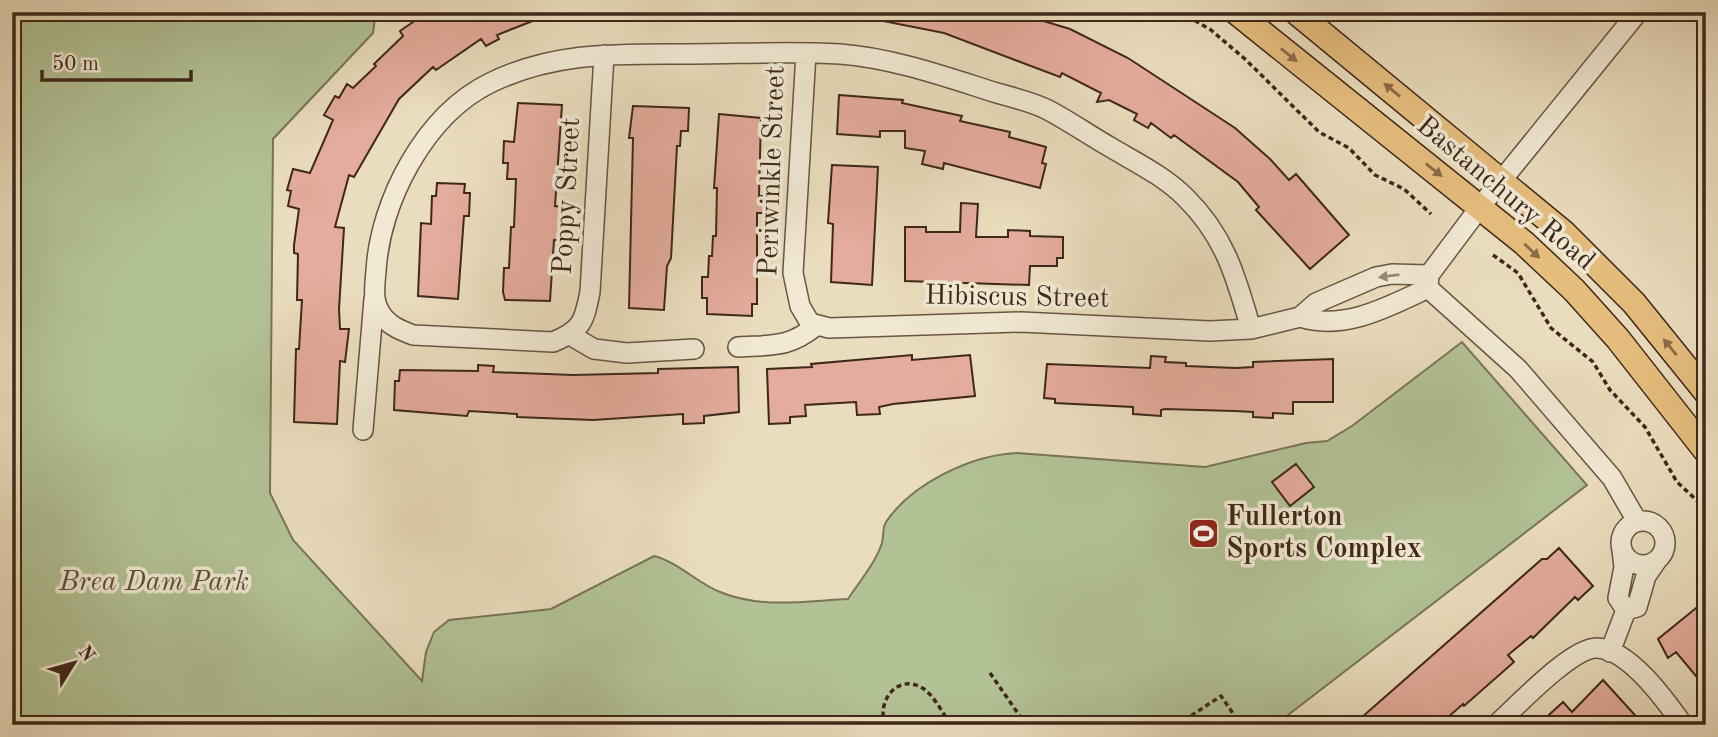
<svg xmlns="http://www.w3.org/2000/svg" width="1718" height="737" font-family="'Old Standard TT',serif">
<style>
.green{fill:#b2c295;stroke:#787458;stroke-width:2}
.building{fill:#e4ac9c;stroke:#3f271a;stroke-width:2}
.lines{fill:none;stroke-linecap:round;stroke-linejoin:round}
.minor-casing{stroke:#6a5443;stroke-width:22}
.major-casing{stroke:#3f271a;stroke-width:27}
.path{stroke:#3f271a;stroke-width:3.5;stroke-dasharray:5 3.5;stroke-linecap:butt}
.minor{stroke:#f1e9d4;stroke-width:19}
.major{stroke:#e5be7e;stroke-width:24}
.oneway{fill:#8a6b47}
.oneway2{fill:#988877}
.labels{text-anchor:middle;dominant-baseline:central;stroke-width:7;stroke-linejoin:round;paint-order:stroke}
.street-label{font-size:28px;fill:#3f271a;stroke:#f1e9d4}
.poi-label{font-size:28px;font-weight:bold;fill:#3f271a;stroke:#f1e9d4;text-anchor:start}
.park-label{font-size:28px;font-style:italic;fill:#5c4e39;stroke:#f1e9d4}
</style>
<rect width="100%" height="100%" fill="#eaddbd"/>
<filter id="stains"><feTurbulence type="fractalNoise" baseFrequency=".00286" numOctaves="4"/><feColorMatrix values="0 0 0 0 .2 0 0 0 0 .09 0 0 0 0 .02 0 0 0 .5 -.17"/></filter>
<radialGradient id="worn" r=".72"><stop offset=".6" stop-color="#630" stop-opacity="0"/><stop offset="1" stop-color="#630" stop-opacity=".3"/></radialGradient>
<path class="green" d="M12,12H376L373,33L273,139L270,493L293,540L422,681L426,652L434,632L449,620L551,609L654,556C678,562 697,583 720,592C762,609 804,601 848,599C859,582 876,562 882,543C884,536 882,529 886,522C912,483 972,455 1017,453L1205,467L1306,443L1327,441L1352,426L1462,342L1587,485L1275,725H12Z"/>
<path class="building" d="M419,12L553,13L497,35L499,39L486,46L481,39L436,70L433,67L399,99L354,177L349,175L335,227L344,228L339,309L340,329H349L345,362L340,361L337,424L294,422L296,349H299L302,300H297L298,254L294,253V245L299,209L288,206L291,191L287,190L293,169L310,173L333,120L324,115L335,96L339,98L347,84L353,88L376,66L374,64L403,36L400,31L413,22L411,18Z
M879,12H1014L1070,29L1128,58L1235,128L1270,159L1289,180L1296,174L1349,235L1310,269L1256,210L1259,207L1238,182L1174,135L1171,138L1151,123L1148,128L1134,120L1137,114L1109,100L1097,102L1101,93L1062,73L1060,77L944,33L878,20Z
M839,95L903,100L902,103L962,116L960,121L1010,132L1009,137L1046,147L1042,163L1046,164L1040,188L944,163L943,169L922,164L925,151L905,148V131H880V137L837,134Z
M518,103L562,105L555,206L564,207L563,222H559V240H554L550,301L505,300L503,292L504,268H509L511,227H514L516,179H507L508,163H503L504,141L514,142Z
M633,106L689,108L688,131H681L680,146H677L671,258L667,266L664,310L629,308L633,138H629Z
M719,114L761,118L759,196H766L765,213H757V304H752V316L707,314V298H702V277H708L709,256H712L713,236H716L717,188H714Z
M832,165L878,167L872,285L831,282L833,224L828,223Z
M437,183L465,184L464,193H470L469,216H464L458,299L418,296L421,223L431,224L432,196H436Z
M961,203L978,204L976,237H1008V230L1030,231V236L1063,237V258H1057V266H1030L1029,285L905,281V227H926V232H960Z
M912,355V360L970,355L975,396L893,404L879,407L880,414L857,415L856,402L805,405L806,416L790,417V423L769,424L767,369L812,367L811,364Z
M1151,356L1166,357L1165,362L1186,363V366L1236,368L1253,367V362L1333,359V402H1293V414L1273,413V418L1253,417V412L1234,411L1165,409L1161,410V416L1133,414V407L1055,403V399L1044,398L1047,364L1150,368Z
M478,365L494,366L493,372L573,375L658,373V369L738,367L739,412L704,416V423L683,424V414L593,420L517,417V414L469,411L467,416L394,410L395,381H399L400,370L478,371Z
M1296,464L1314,487L1290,506L1272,482Z
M1559,548L1593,586L1578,600L1575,597L1533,638L1531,636L1508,655L1514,662L1464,706L1463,704L1439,725H1353L1542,559H1547Z
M1706,600V688L1676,652L1668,658L1658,639Z
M1603,680L1644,725H1538L1563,702L1572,712Z"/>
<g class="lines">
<defs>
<path id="minor" d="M806,53L793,273L800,306L810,323L829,328L1021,322L1210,331L1251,329L1300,317L1316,303L1376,277L1392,274L1429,275
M604,55L590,292C584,322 582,330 553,342L413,335C400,330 387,325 380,312C372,300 375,284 376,271C380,201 425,115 490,83C553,52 615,54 683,54C735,54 788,51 840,54C893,58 946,77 997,93C1014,98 1033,102 1048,110C1069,121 1089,135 1110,147C1135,162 1164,176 1185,197C1225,236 1236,277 1251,329
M1428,288L1429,275L1480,207L1638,12
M1428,288L1518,369L1612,478L1637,521
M1300,317C1344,331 1388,307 1428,288
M570,335L594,349L627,353L694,349
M738,347C773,345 789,348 817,325
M363,430L374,299
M1621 543a22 22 0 1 1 44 0a22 22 0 1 1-44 0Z
M1622,550L1624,567L1618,598L1626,610
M1626,610L1637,607L1646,576L1657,560
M1610,652L1626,610
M1496,725C1516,707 1572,647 1597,648C1629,649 1666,701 1683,725"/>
<path id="major" d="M1236,12L1524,243L1574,290L1618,339L1706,451
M1296,12L1564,233L1634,303L1706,392"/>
</defs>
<use href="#minor" class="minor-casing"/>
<use href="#major" class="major-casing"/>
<path class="path" d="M1180,12L1211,30L1245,59L1319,132L1349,148L1375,175L1404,189L1431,214
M1493,255L1518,273L1551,328L1593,362L1610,390L1645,427L1677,482L1706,509
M990,673L1026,725
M885,725C876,700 899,672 924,689C935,697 943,714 951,725
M1177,725L1221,696L1241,725"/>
<use href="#minor" class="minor"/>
<use href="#major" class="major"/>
</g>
<defs><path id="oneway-solid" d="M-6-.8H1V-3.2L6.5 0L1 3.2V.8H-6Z" transform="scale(1.75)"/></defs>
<g class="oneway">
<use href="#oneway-solid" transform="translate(1289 55) rotate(39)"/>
<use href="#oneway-solid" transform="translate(1392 90) rotate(-141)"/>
<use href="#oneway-solid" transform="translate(1434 170) rotate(38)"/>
<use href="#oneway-solid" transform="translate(1532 251) rotate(43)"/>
<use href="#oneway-solid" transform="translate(1670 347) rotate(-129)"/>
</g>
<use class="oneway2" href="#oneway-solid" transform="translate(1389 276) rotate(173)"/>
<defs>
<symbol id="stadium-square" viewBox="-11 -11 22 22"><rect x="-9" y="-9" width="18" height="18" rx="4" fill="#8f2418" stroke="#f1e9d4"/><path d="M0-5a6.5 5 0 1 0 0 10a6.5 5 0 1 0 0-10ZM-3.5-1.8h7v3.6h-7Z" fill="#fff"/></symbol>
</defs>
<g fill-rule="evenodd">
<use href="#stadium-square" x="1186" y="516" width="35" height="35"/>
</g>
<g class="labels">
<g class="street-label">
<text transform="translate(773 171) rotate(-88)">Periwinkle Street</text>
<text transform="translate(1505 194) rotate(40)">Bastanchury Road</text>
<text transform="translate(568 196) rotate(-87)">Poppy Street</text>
<text transform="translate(1017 298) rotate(1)">Hibiscus Street</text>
</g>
<g class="poi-label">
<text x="1226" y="518">Fullerton<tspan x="1226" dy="32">Sports Complex</tspan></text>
</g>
<g class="park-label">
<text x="154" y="583">Brea Dam Park</text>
</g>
</g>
<rect width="1718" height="737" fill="none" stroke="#eaddbd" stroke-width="42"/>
<rect x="14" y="14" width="1690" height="709" fill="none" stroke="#3f271a" stroke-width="3.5"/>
<rect x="21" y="21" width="1676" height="695" fill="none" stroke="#3f271a" stroke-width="2"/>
<g transform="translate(74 663) rotate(53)" stroke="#f1e9d4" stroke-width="5" paint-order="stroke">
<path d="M0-5L12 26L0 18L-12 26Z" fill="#3f271a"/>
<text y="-10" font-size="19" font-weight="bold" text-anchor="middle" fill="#3f271a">N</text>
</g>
<path d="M42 70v10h149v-10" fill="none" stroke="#3f271a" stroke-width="3.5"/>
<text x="52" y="70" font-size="21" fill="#3f271a" stroke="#f1e9d4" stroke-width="5" paint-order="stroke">50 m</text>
<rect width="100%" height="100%" filter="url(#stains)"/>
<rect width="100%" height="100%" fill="url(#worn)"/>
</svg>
